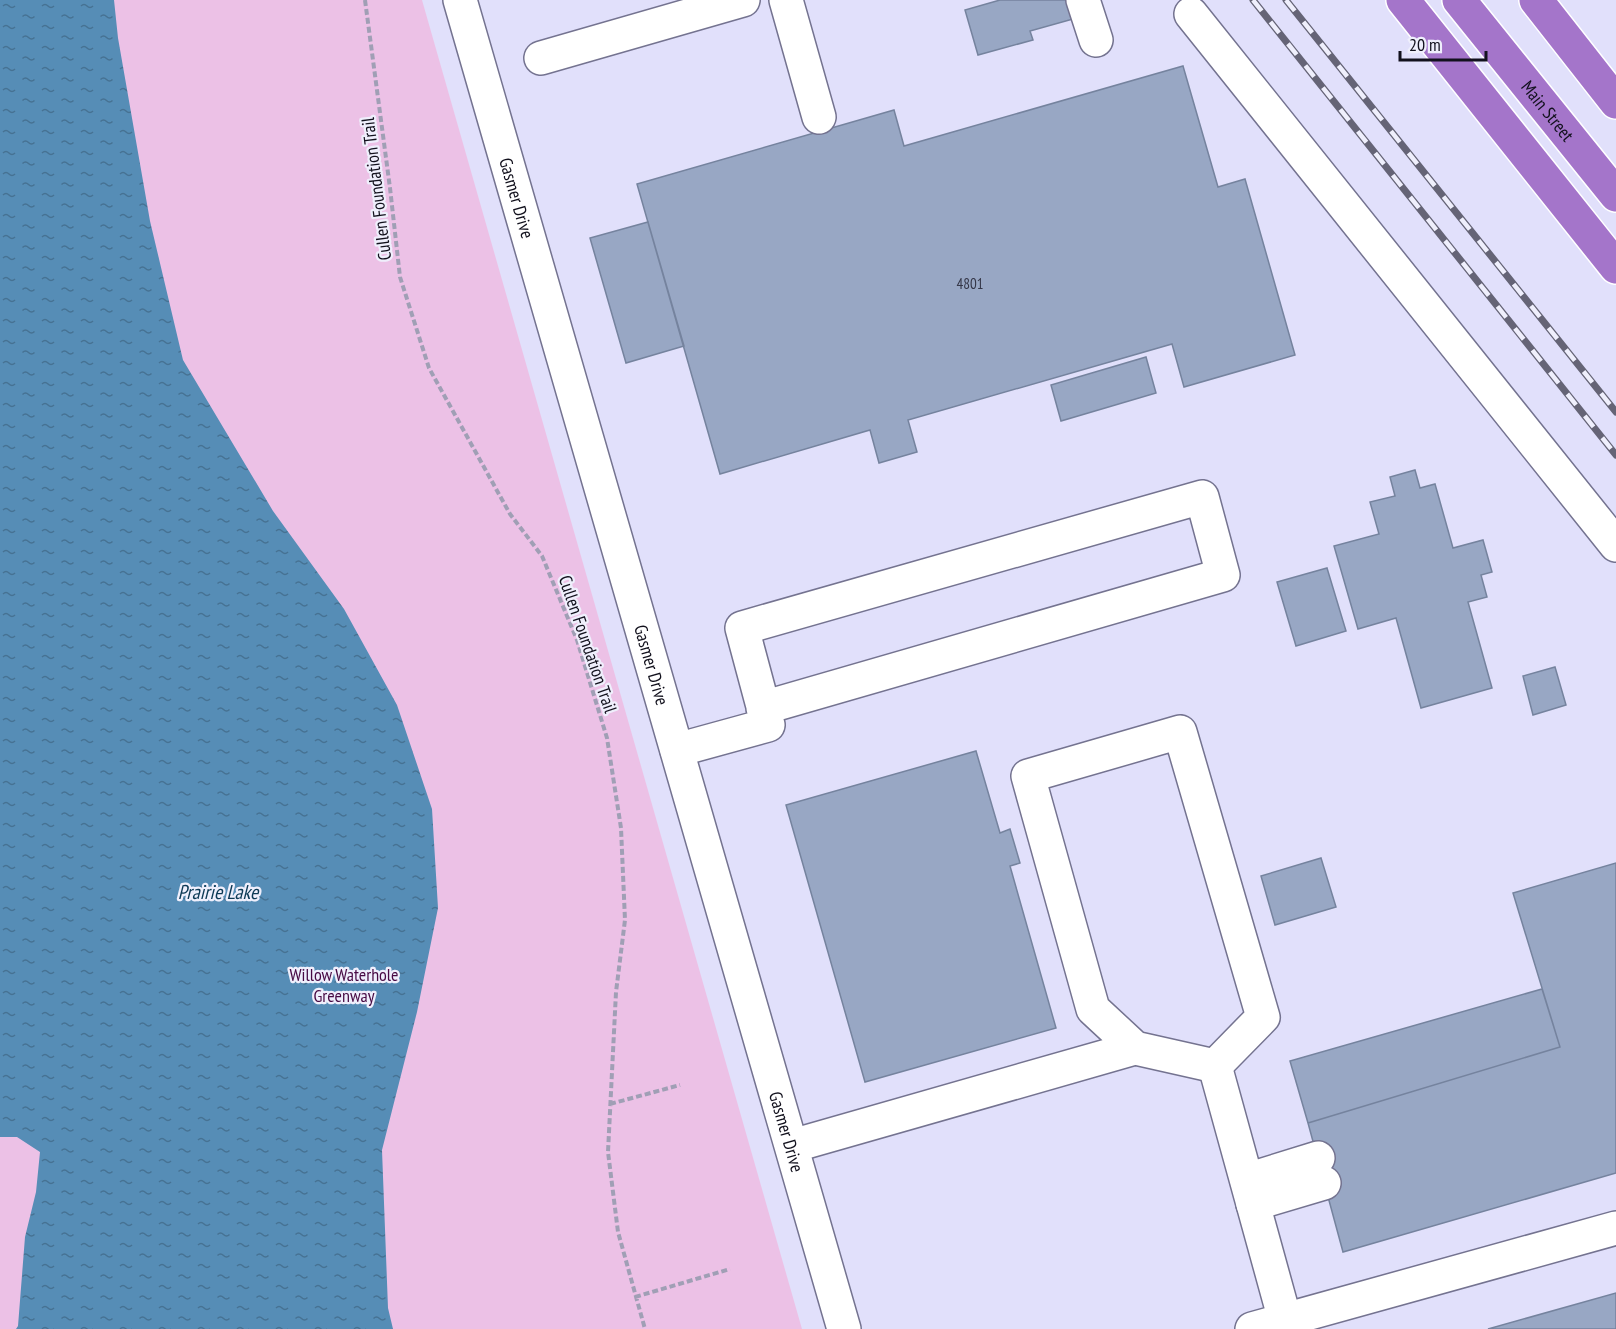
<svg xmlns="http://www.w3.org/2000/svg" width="1616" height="1329" font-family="'PT Sans Narrow',sans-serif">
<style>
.park{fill:#ecc1e6}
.water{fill:url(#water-ripples)}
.building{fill:#98a7c4;stroke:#75839e;stroke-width:1.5}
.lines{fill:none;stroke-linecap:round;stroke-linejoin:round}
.minor-casing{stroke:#747390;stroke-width:36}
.highway-casing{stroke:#fff;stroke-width:36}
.path{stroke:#a09fb5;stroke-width:4;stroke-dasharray:6 3;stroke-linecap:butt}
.minor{stroke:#fff;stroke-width:33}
.highway{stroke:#a475ca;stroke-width:33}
.rail-casing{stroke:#656476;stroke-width:7}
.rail{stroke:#efeffc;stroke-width:4.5;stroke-dasharray:14;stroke-linecap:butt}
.labels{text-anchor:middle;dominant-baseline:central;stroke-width:4.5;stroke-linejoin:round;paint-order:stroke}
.number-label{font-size:15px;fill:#343647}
.street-label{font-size:18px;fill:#12111d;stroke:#efeffc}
.park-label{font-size:18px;fill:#470943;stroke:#efeffc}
.water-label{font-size:20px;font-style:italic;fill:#0c3955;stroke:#efeffc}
</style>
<defs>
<pattern id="water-ripples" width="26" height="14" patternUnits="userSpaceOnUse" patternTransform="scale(1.5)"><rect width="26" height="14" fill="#568db6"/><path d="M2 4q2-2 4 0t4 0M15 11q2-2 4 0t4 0" fill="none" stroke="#467293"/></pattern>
</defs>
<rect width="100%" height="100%" fill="#e1e0fb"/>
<path class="park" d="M0,0H422L802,1329H0Z"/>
<path class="water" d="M0,0H114L118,38L150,221L183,360L273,511L344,609L397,705L432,809L438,908L417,1012L382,1150L388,1308L393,1329H16L18,1326L25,1237L36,1192L40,1152L17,1137H0Z"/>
<path class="building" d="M1000,0H1067L1073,19L1030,31L1033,40L978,55L965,10Z
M1183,66L1218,187L1245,179L1295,355L1184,387L1172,344L908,420L917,452L879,463L870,430L720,474L637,184L894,110L904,146Z
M648,222L684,346L626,363L590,238Z
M1146,357L1156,393L1061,421L1051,385Z
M1415,470L1420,488L1435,484L1453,548L1483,540L1492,572L1481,575L1487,597L1468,602L1492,688L1421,708L1396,618L1358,629L1334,546L1379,534L1370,502L1395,496L1390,477Z
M1327,568L1346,631L1296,646L1277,582Z
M1555,667L1566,705L1533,715L1523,676Z
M976,751L1000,833L1010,829L1020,863L1010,866L1056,1028L865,1082L786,805Z
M1321,858L1336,907L1275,925L1261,876Z
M1616,863V1173L1343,1252L1308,1123L1560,1047L1513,893Z
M1542,989L1560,1047L1308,1123L1290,1061Z
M1616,1293V1329H1488Z"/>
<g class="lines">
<defs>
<g id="minor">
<path id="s1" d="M460,0L844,1329"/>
<path d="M786,0L819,117"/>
<path d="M1083,0L1096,40"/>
<path d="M1191,14L1616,545"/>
<path d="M541,58L743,0"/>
<path d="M677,750L768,725L742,628L1202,497L1223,575L763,708"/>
<path d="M1215,1066L1285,1320"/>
<path d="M792,1146L1135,1048L1215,1066L1263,1017L1180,732L1028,776L1093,1009L1135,1048"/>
<path d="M1247,1180L1318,1158"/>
<path d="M1253,1204L1324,1183"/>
<path d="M1252,1329L1616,1228"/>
</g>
<g id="highway">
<path d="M1403,0L1616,267"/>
<path id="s2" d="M1459,0L1616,195"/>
<path d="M1536,0L1616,102"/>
</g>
</defs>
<use href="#minor" class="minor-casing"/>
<use href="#highway" class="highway-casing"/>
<path class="path" d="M365,0L390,188L400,277L429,368L510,514L542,556L577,640L607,738L621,828L625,920L616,992L608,1152L618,1232L645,1329
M610,1104L680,1085
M635,1297L730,1269"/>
<use href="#minor" class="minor"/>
<use href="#highway" class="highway"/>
<defs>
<path id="rail" d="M1253,0L1616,455
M1286,0L1616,412"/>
</defs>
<use href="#rail" class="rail-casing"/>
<use href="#rail" class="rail"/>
</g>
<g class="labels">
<g class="number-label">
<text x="970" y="283">4801</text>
</g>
<g class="street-label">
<text stroke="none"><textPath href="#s2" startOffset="142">Main Street</textPath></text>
<text transform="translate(376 189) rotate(-97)">Cullen Foundation Trail</text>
<text stroke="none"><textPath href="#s1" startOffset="206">Gasmer Drive</textPath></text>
<text transform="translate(588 644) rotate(71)">Cullen Foundation Trail</text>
<text stroke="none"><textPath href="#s1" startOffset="692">Gasmer Drive</textPath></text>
<text stroke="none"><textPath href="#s1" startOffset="1178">Gasmer Drive</textPath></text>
</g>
<g class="park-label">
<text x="344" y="974">Willow Waterhole<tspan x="344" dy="21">Greenway</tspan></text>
</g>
<g class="water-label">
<text x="218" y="892">Prairie Lake</text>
</g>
</g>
<path d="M1400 51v9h86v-9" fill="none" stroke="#12111d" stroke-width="3"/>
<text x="1409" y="51" font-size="18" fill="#12111d" stroke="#efeffc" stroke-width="4.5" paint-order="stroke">20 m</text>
</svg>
